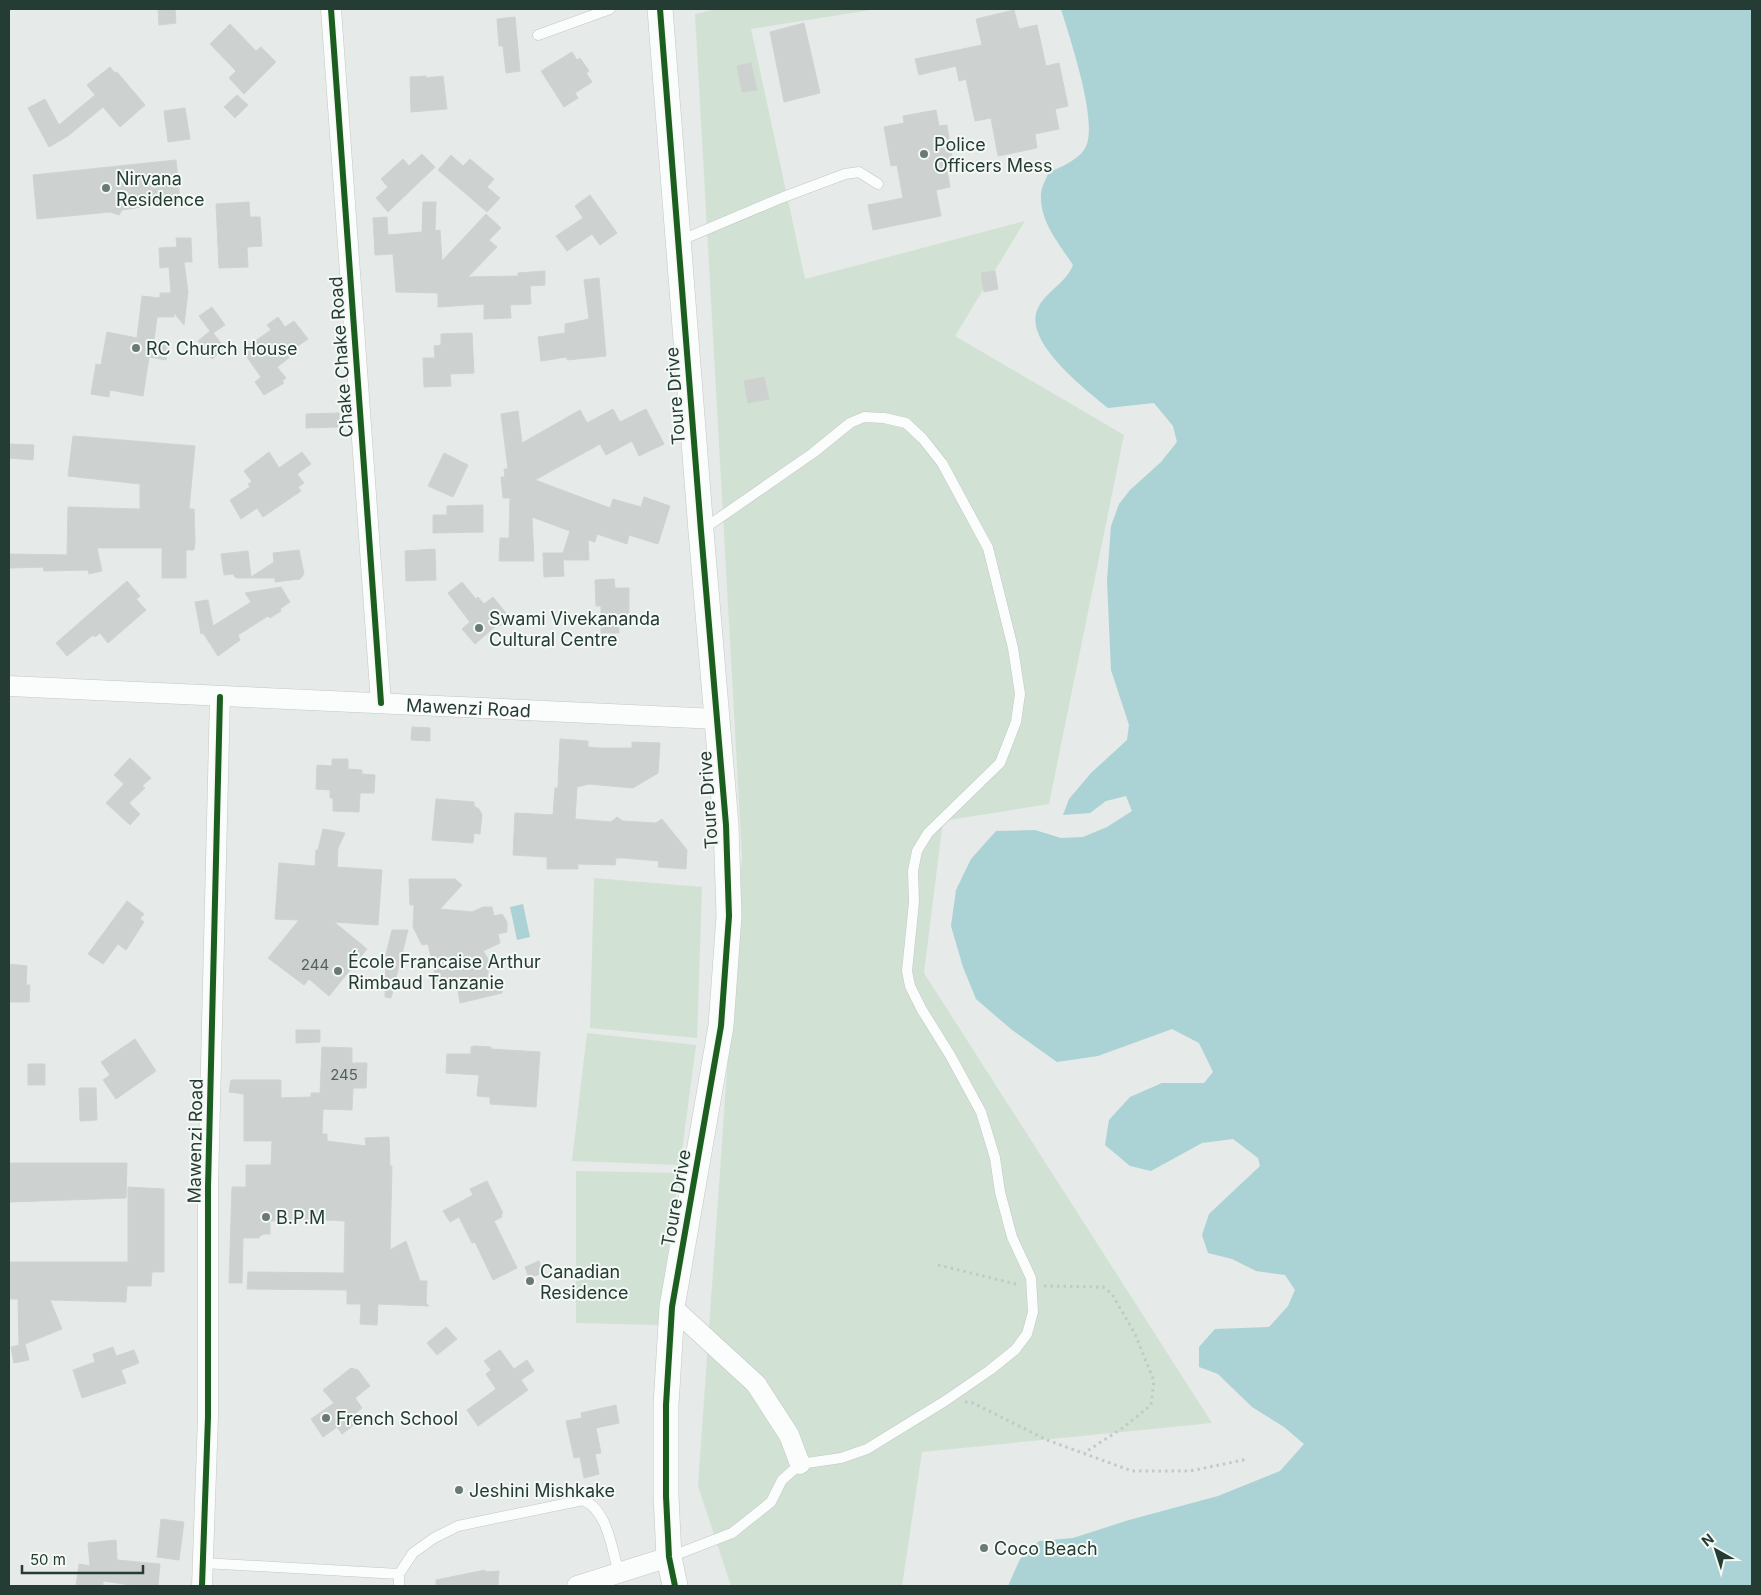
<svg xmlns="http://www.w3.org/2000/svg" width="1761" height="1595" font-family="Inter,sans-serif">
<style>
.green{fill:#d1e2d4}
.water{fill:#abd2d4}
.building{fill:#cdd2d0;stroke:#cfd3d1}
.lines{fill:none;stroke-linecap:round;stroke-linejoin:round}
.service-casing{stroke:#c3c7c5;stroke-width:11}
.minor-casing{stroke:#c3c7c5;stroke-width:21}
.tertiary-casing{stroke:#c3c7c5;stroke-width:26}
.path{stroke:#c2cac6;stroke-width:3;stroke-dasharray:2.5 4;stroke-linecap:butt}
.service{stroke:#fbfcfc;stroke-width:10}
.minor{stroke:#fbfcfc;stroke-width:20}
.tertiary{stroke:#fbfcfc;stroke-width:25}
.cycleway-casing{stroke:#f5f9f6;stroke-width:9}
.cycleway{stroke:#1b5e20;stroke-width:6}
.poi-dot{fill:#697973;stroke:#f5f9f6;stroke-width:2}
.labels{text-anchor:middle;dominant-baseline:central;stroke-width:4;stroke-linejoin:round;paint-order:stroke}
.number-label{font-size:15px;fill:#50625c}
.poi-label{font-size:18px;fill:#253c34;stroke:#f5f9f6;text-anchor:start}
.street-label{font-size:18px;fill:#253c34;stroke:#f5f9f6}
</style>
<rect width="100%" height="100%" fill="#e6eae8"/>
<path class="green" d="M717,9H877L751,29L805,279L1025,221L955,336L1124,435L1049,804L943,821L924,973L1212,1423L922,1452L902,1586H731L698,1486L742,856L695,14Z
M594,878L702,887L697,1038L590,1028Z
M587,1033L696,1045L680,1165L572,1161Z
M576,1171L679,1173L658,1325L576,1323Z"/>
<path class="water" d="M1061,9H1752V1586H1008L1020,1559L1039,1541L1073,1538L1129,1520L1218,1496L1280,1471L1304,1444L1284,1427L1252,1407L1218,1374L1199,1367V1347L1215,1329L1269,1327L1288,1306L1295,1290L1285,1275L1256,1271L1232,1259L1208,1253L1202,1235L1209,1214L1260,1166L1258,1158L1233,1139L1202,1143L1151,1171L1130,1166L1105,1145L1109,1120L1130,1097L1162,1083H1204L1213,1072L1199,1043L1172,1029L1098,1056L1057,1062L1012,1030L976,999L963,967L951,926L956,890L971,859L996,831L1035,830L1061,838L1083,837L1107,827L1132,811L1126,796L1106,801L1090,813L1063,815L1069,799L1091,773L1127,740L1129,725L1111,670L1107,580L1111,526L1119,504L1130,490L1161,462L1177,442L1173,426L1154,403L1108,408C1086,390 1019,339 1039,306C1048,290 1066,283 1073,265C1060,245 1041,223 1041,198C1040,189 1046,179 1049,172C1060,168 1077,160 1084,150C1101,128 1069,36 1061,9Z
M523,904L530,937L517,940L510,907Z"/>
<path class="building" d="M158,9H175L176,23L159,25Z
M1014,10L1019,29L1037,25L1046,66L1059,63L1068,106L1055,109L1059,129L1035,134L1037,148L998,156L991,118L975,121L966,79L959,81L956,66L919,75L915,59L982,45L976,19Z
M515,17L520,71L506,73L503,46H499L497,19Z
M804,23L820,93L784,102L770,32Z
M230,24L256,51L261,47L276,62L244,94L229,78L236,71L210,44Z
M572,52L577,60L580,58L589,71L586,73L592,82L575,93L578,98L564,107L541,71Z
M751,63L757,90L742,92L737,66Z
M110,67L115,73L117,72L145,105L120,127L103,107L68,136L49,147L28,108L45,99L59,125L95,95L87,85Z
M426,76V78L443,76L447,109L411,112L410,77Z
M237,95L248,105L235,118L224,107Z
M185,108L190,139L168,142L164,111Z
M936,110L939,126L947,125L953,164L946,165L950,187L936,190L941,216L873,230L868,205L903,198L897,165L891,166L884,127L904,123L903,116Z
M422,154L435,167L388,212L376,198L388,187L381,179L403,159L409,166Z
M451,155L463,166L470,159L494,179L487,187L500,198L487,212L438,170Z
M176,160L180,201L122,210L119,215L110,212L37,219L33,175Z
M590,195L617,233L600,245L592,234L567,251L556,236L583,218L575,206Z
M249,202L250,217H260L262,246L247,247L248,267L219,268L216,204Z
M423,202H436L435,231L440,230L442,261L486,214L501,228L489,240L497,247L468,277L518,276V273L545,271V285L530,286L531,304L510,305L511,318L484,319V304L438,307V293L396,292L393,254L375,255L373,218L387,217L388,235L422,232Z
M176,238H191L192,262H184L188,292L184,325L174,313V317H157L154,341L169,343L166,360L149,357L143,396L110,390L109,397L91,394L96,364L101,365L107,332L137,338L142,296L160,298V293H171L169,267L160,268L159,248L177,247Z
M995,271L998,289L984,292L981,273Z
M599,278L606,356L567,360V357L541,361L538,337L565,333V324L589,319L584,280Z
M212,307L225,325L213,333L225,348L212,359L198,341L210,331L199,316Z
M278,317L285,327L294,321L308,339L286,354L289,358L277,367L286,378L282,381L284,383L264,395L255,382L261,377L242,350L271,330L267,325Z
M472,333L474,373L450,374L451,386L424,387L423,358H435L434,346L441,345V334Z
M764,377L769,399L748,403L744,381Z
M613,409L620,422L646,409L664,444L639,456L632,441L606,455L600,444L535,480L610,508L613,499L641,507L644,497L670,506L658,544L629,535L627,544L597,534L595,542L588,540L589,560H563L564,576L544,577L543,553H563L570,531L532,517L534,561H499L500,538H509L510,498H503L501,477H505L504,469H508L501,414L518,411L522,443L580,410L587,423Z
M339,413V427L306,428V414Z
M73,436L195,446L189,509H194L195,541L194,550H186V578H162V548H97L102,571L89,574L88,570L44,571L43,567L9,568V554L67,555L68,507L140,509V484L68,476Z
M9,444L34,445L33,460L9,458Z
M269,452L279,468L302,452L311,464L297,474L304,483L298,487L301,491L263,517L257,508L241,519L230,500L250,487L248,484L252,482L244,471Z
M444,453L468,465L453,497L428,486Z
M483,505V532L433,533V515H447V506Z
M435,549L436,580L406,581L405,551Z
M299,550L304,574L300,579L275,582V578H236L233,574L224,575L221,554L248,551L251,577L274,562L273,553Z
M614,579L615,588H629V616H618L619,633H601V606H596L595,580Z
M127,581L140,596L136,599L146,610L108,643L100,633L95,637L93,635L67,656L56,643Z
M462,582L476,599L478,597L484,604L493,597L510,618L500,626L498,624L475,644L462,629L470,622L448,593Z
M281,587L290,602L280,609L281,611L270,618L268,616L238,635L240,640L218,656L203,633L201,634L195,602L208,600L213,626L251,602L245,593Z
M412,727L430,728V741L411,740Z
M560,739L588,741V747L598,748H632V742L660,743L658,773L633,788L589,784L577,787L575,819L611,822L617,817L623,821L656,823L662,819L687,850L686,869L658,867L659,861L624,858H616L615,865L578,864V869H547V857L513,855L515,813L553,815L555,788H558Z
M130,758L151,778L142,786L145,788L129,803L140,814L130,825L106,803L124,784L114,775Z
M332,759H348V769L362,770V774L375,775L374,793H360L359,812L333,811V798H330V790L316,789L317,765L332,766Z
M436,799L474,802V806L479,809L482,815L480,834L474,833L473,843L432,840Z
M323,829L345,833L338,848L337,867L382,870L378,925L334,922L367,949L329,996L309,979L304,985L268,958L299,920L275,919L279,863L315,866L316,850H318Z
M409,879H455L462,885L440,909L472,912L483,907H492L494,916L502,914L507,922V932L498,934L500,943L483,951L489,960L487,983L498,979L502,986V993L460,1003L456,979L437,983L428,944L422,945L413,927L414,905H410Z
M127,901L144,914L140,919L144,922L126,950L118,944L103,964L88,954Z
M392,930H408L391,998L385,997L386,954Z
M9,964L27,966L26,985H30L29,1002H9Z
M296,1030H320V1042L296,1043Z
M135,1039L156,1071L116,1099L103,1080L110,1075L101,1062Z
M475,1046L491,1047V1049L540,1052L536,1107L490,1104V1097L477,1096L479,1075L446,1073L447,1054H471V1047Z
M322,1047L352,1048V1063H367L366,1088H353L352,1110L323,1109L322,1134H327V1141L366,1146L365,1138L389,1137L390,1166H392L390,1250L406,1241L420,1281H427L426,1303L429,1306L378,1304L377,1325L360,1324L361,1304H347V1290L247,1289L248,1272L344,1273L345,1221L307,1219L270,1221V1234H264L260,1236L259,1238H243L242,1283H229L232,1187H246V1165H271L272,1141H244V1094L229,1092L231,1080H281V1098L311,1097V1093H320Z
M28,1064H45V1085H28Z
M79,1088H96L97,1120L80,1121Z
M9,1163H127L126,1198L9,1202Z
M487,1181L503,1213L501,1214L502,1217L494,1221L517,1268L493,1280L475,1242L472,1243L459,1217L450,1222L443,1211L473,1195L470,1189Z
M128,1187L164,1189V1272H152L151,1286H127L126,1302L50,1300L62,1329L25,1344L29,1360L14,1363L11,1347L19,1345L18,1299H9V1262H128Z
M539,1261L543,1273L529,1278L525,1267Z
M446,1327L457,1339L437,1355L427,1343Z
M113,1347L116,1356L134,1350L139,1363L121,1370L126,1383L82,1398L73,1370L95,1362L93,1354Z
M500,1350L514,1369L527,1360L534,1371L521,1380L528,1390L478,1426L467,1410L496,1389L486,1374L491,1370L484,1361Z
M351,1368L358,1370L370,1386L355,1398L362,1408L353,1415L358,1422L342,1434L337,1427L323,1437L311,1419L334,1403L323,1390Z
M616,1405L619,1423L596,1428L601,1453L595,1454L599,1474L584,1478L580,1457L574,1458L566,1421L582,1418L581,1413Z
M161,1519L184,1522L179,1560L157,1557Z
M116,1540L117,1560L160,1564L158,1586H139L103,1581V1586H76L79,1564L90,1566L88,1543Z
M485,1570V1572L499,1571L498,1586H436V1580Z"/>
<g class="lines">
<defs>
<path id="service" d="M538,35L610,9
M679,241L781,198L845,174L859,172L878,184
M670,1557L732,1533L771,1502L782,1480L800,1464L841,1458L867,1449L945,1401L990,1370L1015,1350L1027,1334L1033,1312L1031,1278L1012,1237L1000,1192L995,1158L981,1112L950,1055L922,1010L910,986L907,971L914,902L913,871L917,851L928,833L1000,763L1016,722L1020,694L1013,648L988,548L942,463L923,439L906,423L884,418L864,417L850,423L813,453L702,530
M203,1563L399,1574
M399,1586V1574L413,1553L434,1538L458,1526L583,1500C608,1510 612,1550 619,1574"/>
<g id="minor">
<path d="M331,9L381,703"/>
<path id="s1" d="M9,686L717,719"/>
<path d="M672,1307L756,1384L789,1435L800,1464"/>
<path d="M202,1586L208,1417V1187L220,697"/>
<path d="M577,1586L669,1557"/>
</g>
<path id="tertiary" d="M660,9L701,531L726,825L729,916L721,1026L672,1307L666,1405V1496L669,1557L675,1586"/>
</defs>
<use href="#service" class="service-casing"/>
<use href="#minor" class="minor-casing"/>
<use href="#tertiary" class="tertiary-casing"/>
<path class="path" d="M938,1265L1020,1285
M1044,1286L1103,1287L1112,1294L1135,1334L1154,1381L1151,1405L1124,1427L1084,1453
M965,1402H971L1047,1440L1132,1471H1190L1248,1459"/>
<use href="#service" class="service"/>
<use href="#minor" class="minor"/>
<use href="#tertiary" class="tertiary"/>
<defs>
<path id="cycleway" d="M331,9L381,703
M660,9L701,531L726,825L729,916L721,1026L672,1307L666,1405V1496L669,1557L675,1586
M202,1586L208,1417V1187L220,697"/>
</defs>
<use href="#cycleway" class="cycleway-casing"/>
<use href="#cycleway" class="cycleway"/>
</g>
<g class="poi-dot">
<circle cx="924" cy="154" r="5"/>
<circle cx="106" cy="188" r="5"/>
<circle cx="136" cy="348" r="5"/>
<circle cx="479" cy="628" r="5"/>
<circle cx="338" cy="971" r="5"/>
<circle cx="266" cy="1217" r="5"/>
<circle cx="530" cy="1281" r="5"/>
<circle cx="326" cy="1418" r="5"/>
<circle cx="459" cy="1490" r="5"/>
<circle cx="984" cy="1548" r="5"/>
</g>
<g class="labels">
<g class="number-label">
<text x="315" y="964">244</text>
<text x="344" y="1074">245</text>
</g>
<g class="poi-label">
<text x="934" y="144">Police<tspan x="934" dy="21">Officers Mess</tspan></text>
<text x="116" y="178">Nirvana<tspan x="116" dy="21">Residence</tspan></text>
<text x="146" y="348">RC Church House</text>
<text x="489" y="618">Swami Vivekananda<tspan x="489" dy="21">Cultural Centre</tspan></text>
<text x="348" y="961">École Francaise Arthur<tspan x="348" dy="21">Rimbaud Tanzanie</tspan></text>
<text x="276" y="1217">B.P.M</text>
<text x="540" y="1271">Canadian<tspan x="540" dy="21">Residence</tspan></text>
<text x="336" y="1418">French School</text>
<text x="469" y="1490">Jeshini Mishkake</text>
<text x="994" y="1548">Coco Beach</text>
</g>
<g class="street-label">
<text transform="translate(341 357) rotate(-94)">Chake Chake Road</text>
<text transform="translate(675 396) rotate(-94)">Toure Drive</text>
<text stroke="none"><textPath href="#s1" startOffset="460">Mawenzi Road</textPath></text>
<text transform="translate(708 800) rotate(-94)">Toure Drive</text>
<text transform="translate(195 1141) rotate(-89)">Mawenzi Road</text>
<text transform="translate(676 1198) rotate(-80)">Toure Drive</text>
</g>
</g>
<rect width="1761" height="1595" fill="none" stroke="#253c34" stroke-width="20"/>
<g transform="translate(1716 1550) rotate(321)" stroke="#f5f9f6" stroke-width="4" paint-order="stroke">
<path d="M0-4L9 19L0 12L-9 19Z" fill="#253c34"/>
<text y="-8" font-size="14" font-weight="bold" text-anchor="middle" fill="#253c34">N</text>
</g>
<path d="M22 1565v8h121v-8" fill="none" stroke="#253c34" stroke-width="2.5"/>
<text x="30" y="1565" font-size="15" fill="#253c34" stroke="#f5f9f6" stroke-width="4" paint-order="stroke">50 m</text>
</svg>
